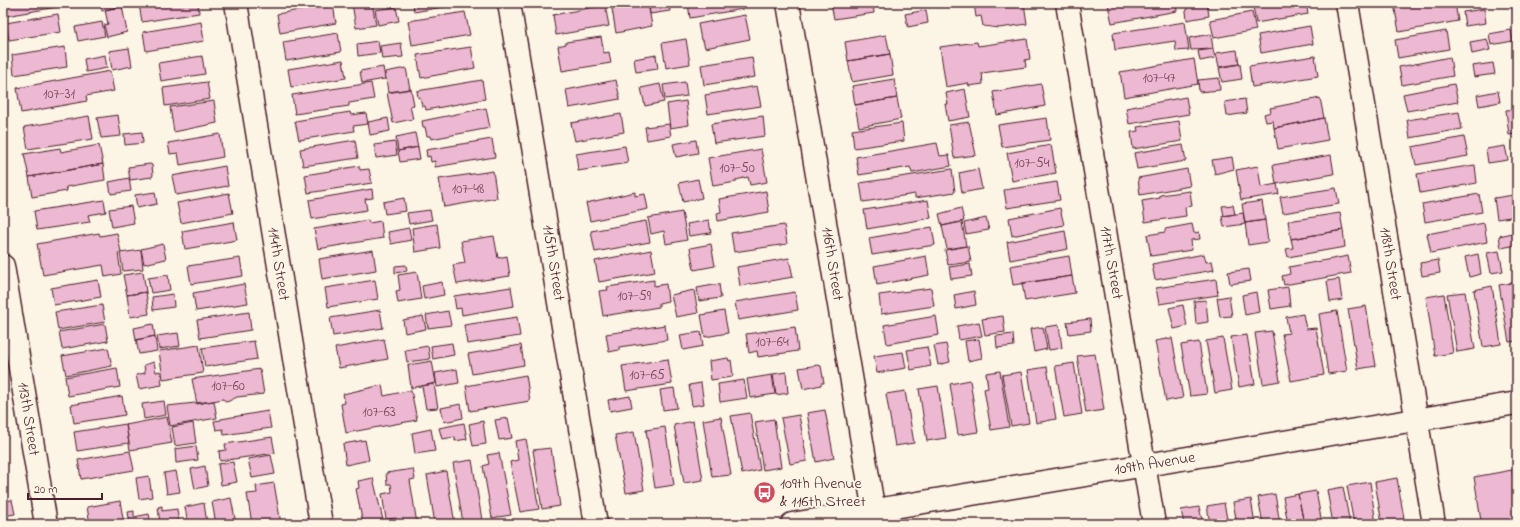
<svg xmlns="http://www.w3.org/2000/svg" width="1520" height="527" font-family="'Indie Flower',sans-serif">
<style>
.building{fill:#edb8d2;stroke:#4a1f2b}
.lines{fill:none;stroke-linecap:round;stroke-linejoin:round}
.minor-casing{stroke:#4a1f2b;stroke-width:25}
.minor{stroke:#fcf5e5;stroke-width:22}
.labels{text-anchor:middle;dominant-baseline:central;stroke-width:4;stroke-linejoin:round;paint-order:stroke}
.number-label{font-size:14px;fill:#734555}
.street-label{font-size:16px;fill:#4a1f2b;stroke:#fcf5e5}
.poi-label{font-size:16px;fill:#4a1f2b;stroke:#fcf5e5;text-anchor:start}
</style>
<rect width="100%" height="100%" fill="#fcf5e5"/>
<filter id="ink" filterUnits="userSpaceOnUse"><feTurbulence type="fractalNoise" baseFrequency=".025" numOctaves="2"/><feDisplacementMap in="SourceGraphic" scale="8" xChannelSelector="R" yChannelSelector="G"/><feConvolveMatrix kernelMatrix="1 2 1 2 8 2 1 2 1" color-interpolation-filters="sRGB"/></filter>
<g filter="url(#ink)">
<path class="building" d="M4,3H57V7L6,16Z
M100,3H122V6L102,11Z
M144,3H198L199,13L142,22L139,4Z
M352,3H372L376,25L356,28Z
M413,3H466L414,12Z
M611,3H648L652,26L616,33Z
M649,3H669L670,11L650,14Z
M688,3H742L743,9L690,18Z
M831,3H873L874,13L834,19Z
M974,3H1024L1027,24L999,28L983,26L981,16L976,17Z
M1118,3H1176L1177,11L1112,23L1108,5Z
M1191,3H1207L1209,16L1187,20L1186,11L1187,10V6L1191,5Z
M1269,3H1306L1308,14L1256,23L1253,6Z
M1399,3H1455L1458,21L1399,32L1394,4Z
M333,4L336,23L280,33L277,14Z
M605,5L609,26L556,35L553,15Z
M122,6L127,32L107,37L104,25L108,24L105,10Z
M396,7L399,21L378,25L375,10Z
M1484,9L1486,23L1465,26L1463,12Z
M926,10L928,23L908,27L905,14Z
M465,12L470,35L412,45L408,21Z
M1252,12L1256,30L1214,38L1210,20Z
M58,14L61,32L9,40L6,23Z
M745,15L750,39L705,48L703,40H701L698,24Z
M102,22L105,36L78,41L75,27Z
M201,22L204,41L146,51L143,32Z
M1185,22L1189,50L1176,51L1175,41L1115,50L1113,33Z
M1310,26L1313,44L1261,53L1258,35Z
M1511,30L1513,41L1491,45L1489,34Z
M1446,31L1449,49L1398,58L1395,40Z
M338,33L341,52L286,61L283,42Z
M1211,34L1213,49L1191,50L1189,38Z
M886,35L890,54L848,61L845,42Z
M601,37L604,53L609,52L611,63L562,71L558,46L566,44V42Z
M686,39L690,64L666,68L662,43Z
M1027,39L1030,59L1025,60L1026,67L982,73L983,84L969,86L968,83L946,87L940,47L977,42L978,46Z
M1487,39L1490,50L1472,54L1470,42Z
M378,41L380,53L358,56L357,44Z
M401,43L403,57L382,59L380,46Z
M65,47L67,67L14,75L12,55Z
M471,47L475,68L421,78L417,55Z
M129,48L132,66L112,70L109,51Z
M1213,49L1215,58L1200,61L1198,51Z
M1237,50L1239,64L1219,67L1216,53Z
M890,54L893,75L852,82L848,61Z
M105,55L107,68L86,72L84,59Z
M656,55L658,69L636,72L634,59Z
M202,56L205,74L161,81L158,63Z
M1315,56L1318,76L1252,87L1249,66Z
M752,57L755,77L704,85L701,65Z
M1450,57L1453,76L1402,85L1399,67Z
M1194,59L1198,84L1124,97L1120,72Z
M343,60L346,78L291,87L288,69Z
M1493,63L1495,74L1474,77L1472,66Z
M1240,64L1242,79L1222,82L1219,68Z
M383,67L385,79L362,83L360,71Z
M406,68L410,89L388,92L385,72Z
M110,71L114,91L86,96L87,101L21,113L17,88Z
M1219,78L1220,90L1199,92L1198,80Z
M894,79L897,98L855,105L852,86Z
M482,80L485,99L426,110L425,106H422L420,97L418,98L417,91Z
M616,80L620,99L569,108L566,90Z
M207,82L210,99L165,106L163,88Z
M685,82L687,96L665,99L663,85Z
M371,83L374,99L349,103V106L295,114L292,95Z
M660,84L664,102L645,106L641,88Z
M1041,84L1045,106L997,115L993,92Z
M1454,84L1458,102L1407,111L1403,94Z
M757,86L761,106L708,114L705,95Z
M411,89L414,105L410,106L413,119L393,123L387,93Z
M965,89L970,117L948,121L945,104H948L946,93Z
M1498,91L1500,102L1479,106L1477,95Z
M1186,97L1189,114L1129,124L1126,108Z
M897,98L901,119L859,127L855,105Z
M1320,98L1324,118L1274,128L1273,121L1266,122L1264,114L1271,112L1270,108Z
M1245,99L1247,113L1227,116L1225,102Z
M214,101L217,123L174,132L170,107Z
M686,101L689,125L670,128L667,104Z
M486,108L490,128L431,139L430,136H427L425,127H423L422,121Z
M1517,109V134L1509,135L1506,110Z
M350,112L351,115L366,113L368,124L353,126L354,131L299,140L295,121Z
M1459,112L1462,129L1410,138L1407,120Z
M621,114L624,132L575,141L571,123Z
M118,115L121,136L101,138L97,118Z
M89,116L93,139L28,149L24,127Z
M763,116L765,136L714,143L711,124Z
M388,118L390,131L370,135L368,122Z
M1047,118L1050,140L1002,147L998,125Z
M1324,118L1328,140L1278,149L1274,128Z
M1179,121L1182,141L1133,149L1131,132L1138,131L1137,127Z
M969,122L976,155L954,158L949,125Z
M902,123L904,141L854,148L852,130Z
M669,124L671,136L647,140L645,127Z
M142,132L143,143L125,145L124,134Z
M415,133L418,147L398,151L396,137Z
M220,134L223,157L180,165L178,153L170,154L168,143Z
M1464,137L1468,156L1416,165L1412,147Z
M492,139L495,157L435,167V161L431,162L430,156L427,157L426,150Z
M355,140L358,158L303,166L300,149Z
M696,140L698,153L676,157L673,144Z
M395,142L397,155L376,158L374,145Z
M937,143L940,156L949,155L951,166L912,173L910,167L859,175L856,157Z
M99,145L103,164L29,177L24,154L60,148L61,152Z
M1051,145L1056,173L1012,181L1007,153Z
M1183,145L1186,161L1137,169L1134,153Z
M625,146L628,163L578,171L576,154Z
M1505,146L1508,160L1488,163L1486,149Z
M418,147L420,159L400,162L398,151Z
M761,149L767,182L750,185L748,177L736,180V182L713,186L708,158Z
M1331,155L1334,174L1276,184L1273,165Z
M1232,157L1234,169L1215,174L1212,160Z
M103,164L105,180L66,187L67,191L32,197L29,177Z
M150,164L152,165L153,175L152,177L130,180L128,167Z
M1475,165L1477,183L1420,193L1417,174Z
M225,166L228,186L176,195L172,176Z
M359,166L360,170L369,169L372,183L308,193L305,175Z
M1258,166L1261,187L1277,184L1279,194L1241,200L1236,170Z
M952,169L955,192L915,198V194L863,202L860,183Z
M978,169L982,189L962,193L959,173Z
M1187,169L1190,186L1140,195L1138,178Z
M493,171L497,198L444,207L439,179Z
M129,178L131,191L111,194L109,182Z
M698,179L702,198L683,202L679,183Z
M1057,182L1060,200L1007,208L1004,190Z
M1336,188L1339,204L1283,213L1280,197Z
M372,189L373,198L365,199L367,210L312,219L309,200Z
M766,191L769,212L718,221L717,213L721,212L719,199Z
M1190,191L1192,206L1185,207L1186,216L1145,222L1142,201L1160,198V195Z
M155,192L157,204L137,208L135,195Z
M635,192V196L645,194L648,209L590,221L586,203Z
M229,193L233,213L181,223L177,203Z
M1479,194L1482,212L1425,222L1422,204Z
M1514,195L1517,216L1497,219L1494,198Z
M404,198L406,211L385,214L383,202Z
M104,200L106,212L88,215L90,222L37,230L34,211Z
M928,200L931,218L867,229L864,210Z
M1262,201L1265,220L1245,223L1242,204Z
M1233,205L1235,214L1224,216L1222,206Z
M131,206L134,223L112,227L109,209Z
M961,208L964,221L942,226L939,214Z
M1060,208L1064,225L1012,236L1009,218Z
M430,210L432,220L409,224L407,213Z
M682,212L687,240L666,244L664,231L651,234L648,218Z
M1243,213L1245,224L1224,227L1222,216Z
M1340,213L1343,230L1291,239L1288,221Z
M986,218L989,230L966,234L964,223Z
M368,220L369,223L381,221L383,238L318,249L314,229Z
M709,220L711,233L689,236L687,224Z
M1265,220L1268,242L1248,245L1245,223Z
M646,221L650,242L595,252L591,231Z
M234,222L237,240L185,249L182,231Z
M962,222L966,246L947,249L942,226Z
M1484,223L1487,242L1431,253L1427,234Z
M437,224L440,248L415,252L412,228Z
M1192,224L1194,233L1199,232L1200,239L1191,240L1192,250L1151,256L1147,235L1165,232V229Z
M784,225L787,244L734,252L731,233Z
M932,227L935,245L872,255L869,238Z
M409,228L411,240L391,244L388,232Z
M1343,230L1345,247L1288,257L1286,249L1293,248L1291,239Z
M1065,231L1068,249L1010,260L1007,242Z
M1517,232V245L1501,248L1499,236Z
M99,233L100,236L117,233L121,252L118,253L121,274L105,277L103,265L43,275L37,244Z
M494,236L498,258L507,256L510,276L457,284L453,265L465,263L461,241Z
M163,244L166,259L144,264L141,249Z
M711,244L715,266L694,270L690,248Z
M968,246L971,262L948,265L945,250Z
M141,250L143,269L123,271L120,253Z
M373,250L376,270L322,279L319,259Z
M651,250L655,272L599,282L595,261Z
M1499,251L1503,271L1491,273L1487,253Z
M1204,254L1206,262L1212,261L1214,270L1155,280L1152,264Z
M1478,254L1481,274L1469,277L1465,257Z
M926,256L929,275L877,285L874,266Z
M1069,256L1072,276L1013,285L1010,266Z
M1348,256L1351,273L1284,285L1282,276L1290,274L1289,267Z
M240,258L243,276L191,284L188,266Z
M789,258L793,277L740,286L737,267Z
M1438,260L1440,273L1422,276L1420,263Z
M970,264L972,276L951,279L949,267Z
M406,265L407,271L395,273V266Z
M1249,269L1251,281L1230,284L1228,272Z
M143,272L146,292L127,295L123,275Z
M417,272L421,299L398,303L396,291L400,290L398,275Z
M168,275L170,290L151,293L148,278Z
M1072,276L1075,293L1025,301L1022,283Z
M1216,279L1218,295L1159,304L1156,288Z
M1339,279L1342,300L1330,302L1327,281Z
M98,280L101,297L54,305L51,288Z
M375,280L378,299L328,307L325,288Z
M654,280V286L666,284L668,301L659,303V307L603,316L599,291L608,290L607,287Z
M442,282L444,295L424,299L422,286Z
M1517,282V341L1509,342L1499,285Z
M244,284L248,303L196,311L193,293Z
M719,284L721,298L699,301L697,288Z
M1492,286L1501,344L1483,347L1474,290Z
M511,287L514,306L462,315L461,308L456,309L454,296Z
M1288,287L1290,306L1271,309L1268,290Z
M931,288L934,306L881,314L879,295Z
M694,290L698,313L676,317L671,295Z
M974,291L976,305L956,309L954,295Z
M146,292L149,314L130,317L127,295Z
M795,292L798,310L738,320L735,302Z
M1256,292L1259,312L1245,315L1242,295Z
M1465,292L1475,349L1457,352L1447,294Z
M173,294L174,307L153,310L152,297Z
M1444,294L1453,353L1435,356L1426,297Z
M1229,296L1232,316L1220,317L1217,298Z
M1206,300L1208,322L1196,324L1194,301Z
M102,305L105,322L58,330L55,312Z
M1183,305L1187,326L1174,329L1169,308Z
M1366,306L1376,366L1358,369L1348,309Z
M380,310L383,328L333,336L330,318Z
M448,311L451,325L428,328L426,315Z
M724,311L728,333L705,337L701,315Z
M1337,311L1347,371L1328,374L1319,314Z
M249,312L251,330L200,338L197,320Z
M1303,314L1306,329L1316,328L1324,375L1291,381L1282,334L1289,333L1286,317Z
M423,316L426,329L405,333L403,320Z
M936,316L939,335L887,344L884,325Z
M1003,316L1005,332L985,335L982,319Z
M517,317L520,336L467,344L464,325Z
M1090,319L1091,331L1069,334L1067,322Z
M979,322L982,336L959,340L957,326Z
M105,324L108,341L62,349L59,332Z
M153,324L155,336L136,340L134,328Z
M665,325L667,340L619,347V350L609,352L606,334Z
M1059,325L1062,348L1049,350L1045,327Z
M795,327L798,351L758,357L757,351L749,353L746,334Z
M1043,327L1047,349L1034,352L1030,329Z
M1272,331L1280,381L1263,384L1255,333Z
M701,332L703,346L683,350L680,335Z
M178,333L180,346L159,349L157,336Z
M1013,334L1014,346L997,348L996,336Z
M1247,335L1255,384L1239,387L1231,337Z
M155,336L157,351L139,354L136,340Z
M1172,338L1183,398L1166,401L1155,341Z
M1223,338L1232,390L1215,393L1206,341Z
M384,339L388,359L339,368L335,348Z
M979,339L982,358L968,361L965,341Z
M254,341L257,359L205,367L202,348Z
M1199,342L1207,394L1190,396L1181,345Z
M452,343L454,355L433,359L431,346Z
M946,344L950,362L938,365L934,346Z
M199,345L203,373L163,379L159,351Z
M521,345L524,365L472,374L468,354Z
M428,346L430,359L407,362L405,350Z
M927,347L931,366L911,370L907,350Z
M108,348L112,366L66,375L62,356Z
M903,352L906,368L877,373L874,356Z
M1095,354L1104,410L1086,413L1077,356Z
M728,358L729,361L731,360L733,375L732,377L711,380L709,361Z
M668,359L672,384L626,391L622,366Z
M432,361L436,383L411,388L408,365Z
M154,362L156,372L160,371L162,385L139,389L136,375L145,373L144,365Z
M1074,363L1082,414L1064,417L1055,366Z
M818,365L821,366L824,383H821V385L803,389L799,368Z
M1047,367L1056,419L1036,423L1028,370Z
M117,368L120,387L68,396L65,377Z
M260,369L264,394L237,397L227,402L223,399L197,404L192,379Z
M457,369L459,383L437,387L435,373Z
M1000,371L1009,427L991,430L984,389L988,388L986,373Z
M786,372L788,393L776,395L773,374Z
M1021,372L1029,423L1011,426L1002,375Z
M526,375L530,401L470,411L466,386Z
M772,375L775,394L750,398L747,379Z
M744,380L747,398L720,402L718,384Z
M970,380L978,432L958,435L950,384Z
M701,383L704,404L692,406L689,385Z
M434,384L438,408L426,409L422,386Z
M382,385L384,396L411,390L417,420L346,433L341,404L345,403L343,394Z
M938,386L946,438L927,441L919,389Z
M674,388L677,408L663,410L660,390Z
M905,391L914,443L895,446L886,394Z
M122,396L125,415L74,423L71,405Z
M630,396L632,407L610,411L608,400Z
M164,401L166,415L144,419L142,404Z
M214,401L217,418L170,426L167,406Z
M461,404L463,418L444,422L441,408Z
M825,410L834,458L816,462L807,413Z
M268,411L271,428L224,435L223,429L216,430L214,421L221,420V419Z
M750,413L760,470L742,474L731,416Z
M799,415L807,461L790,464L781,418Z
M167,417L172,443L130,450L126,425Z
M721,417L731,475L712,477L703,420Z
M508,418L512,438L499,440L495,420Z
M774,419L781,467L763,470L755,422Z
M483,421L486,444L473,446L469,424Z
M693,421L703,480L684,483L674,425Z
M193,423L196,443L175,446L172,427Z
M464,423L467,439L455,441V437L442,439L439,428Z
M126,424L129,443L77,451L74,432Z
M665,427L674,485L655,488L646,430Z
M431,429L435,451L415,454L412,433Z
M634,432L644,490L626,493L615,435Z
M272,437L275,453L220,461L219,451L226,450L225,444Z
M526,439L539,509L520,512L510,462L518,460L515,441Z
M365,440L369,460L346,465L343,444Z
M196,446L198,460L176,463L175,449Z
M551,448L560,506L542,509L533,450Z
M130,451L134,470L81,479L78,460Z
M499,453L511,515L492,518L483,466L489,464L487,455Z
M271,455L275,474L252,478L248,459Z
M472,460L482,520L463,523L453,463Z
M233,462L237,482L221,485L218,464Z
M205,466L208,486L195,489L191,469Z
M413,469L415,479L410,480L417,524H397L396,518L386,519L382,494L392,492L391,484H387L386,473Z
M1512,470L1517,500V524H1468L1481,521L1474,477Z
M176,471L180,492L167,494L164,473Z
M446,471L455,524H435L427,475Z
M149,476L152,497L139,499L136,478Z
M373,478L384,524H363L356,489L359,488L358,481Z
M1397,478L1405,524H1382L1375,482Z
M1370,482L1376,524H1354L1347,486Z
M274,483L281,524H252L247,494L257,493L256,486Z
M1343,487L1350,524H1333L1327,490Z
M1316,491L1322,524H1304L1298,494Z
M1275,494L1280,524H1263L1258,497Z
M1298,494L1304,524H1288L1283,497Z
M231,498L236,524H216L212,502Z
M1251,499L1255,524H1237L1233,502Z
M12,500L15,514L3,516V501Z
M120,501L124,524H90L87,507Z
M204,503L207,524H188L185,507Z
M1224,503L1228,524H1210L1207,506Z
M162,506V511L177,509L179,524H160L158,507Z
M1199,507L1203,524H1184L1181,510Z
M134,511V517L149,514L151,524H130L128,512Z"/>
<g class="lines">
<defs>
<path id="minor" d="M236,3L321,524
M509,3L596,524
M788,3L876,524
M1067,3L1154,524
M1347,3L1434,524
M3,266L46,524
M792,524L1517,403"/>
</defs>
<use href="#minor" class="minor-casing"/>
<use href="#minor" class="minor"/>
</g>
</g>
<defs>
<symbol id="bus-disc" viewBox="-11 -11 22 22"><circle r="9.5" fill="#d1495b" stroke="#fcf5e5"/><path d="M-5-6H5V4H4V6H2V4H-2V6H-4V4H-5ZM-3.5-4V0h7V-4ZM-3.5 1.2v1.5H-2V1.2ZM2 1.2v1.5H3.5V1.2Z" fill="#fff"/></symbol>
</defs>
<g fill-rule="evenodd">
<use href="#bus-disc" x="752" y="480" width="25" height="25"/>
</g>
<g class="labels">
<g class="number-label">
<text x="1159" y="78">107-47</text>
<text x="59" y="94">107-31</text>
<text x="1032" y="163">107-54</text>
<text x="737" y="168">107-50</text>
<text x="468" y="189">107-48</text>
<text x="634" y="296">107-59</text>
<text x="772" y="342">107-64</text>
<text x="647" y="375">107-65</text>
<text x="228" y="386">107-60</text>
<text x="379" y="412">107-63</text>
</g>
<g class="street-label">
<text transform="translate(553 263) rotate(81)">115th Street</text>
<text transform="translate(1111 263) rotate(80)">117th Street</text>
<text transform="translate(278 264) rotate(81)">114th Street</text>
<text transform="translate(832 264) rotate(81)">116th Street</text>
<text transform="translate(1390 264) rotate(81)">118th Street</text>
<text transform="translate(28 419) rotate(81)">113th Street</text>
<text transform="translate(1155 464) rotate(-9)">109th Avenue</text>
</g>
<g class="poi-label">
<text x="780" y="484">109th Avenue<tspan x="780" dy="18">&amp; 116th Street</tspan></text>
</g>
</g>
<rect width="1520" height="527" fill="none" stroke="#fcf5e5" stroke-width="16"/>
<rect x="8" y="8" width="1504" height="511" fill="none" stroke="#4a1f2b" stroke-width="1.5" filter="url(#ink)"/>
<path d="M28 493v6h74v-6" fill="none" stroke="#4a1f2b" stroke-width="2"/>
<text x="34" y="493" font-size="12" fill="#4a1f2b" stroke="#fcf5e5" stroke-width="3" paint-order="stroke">20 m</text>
</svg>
